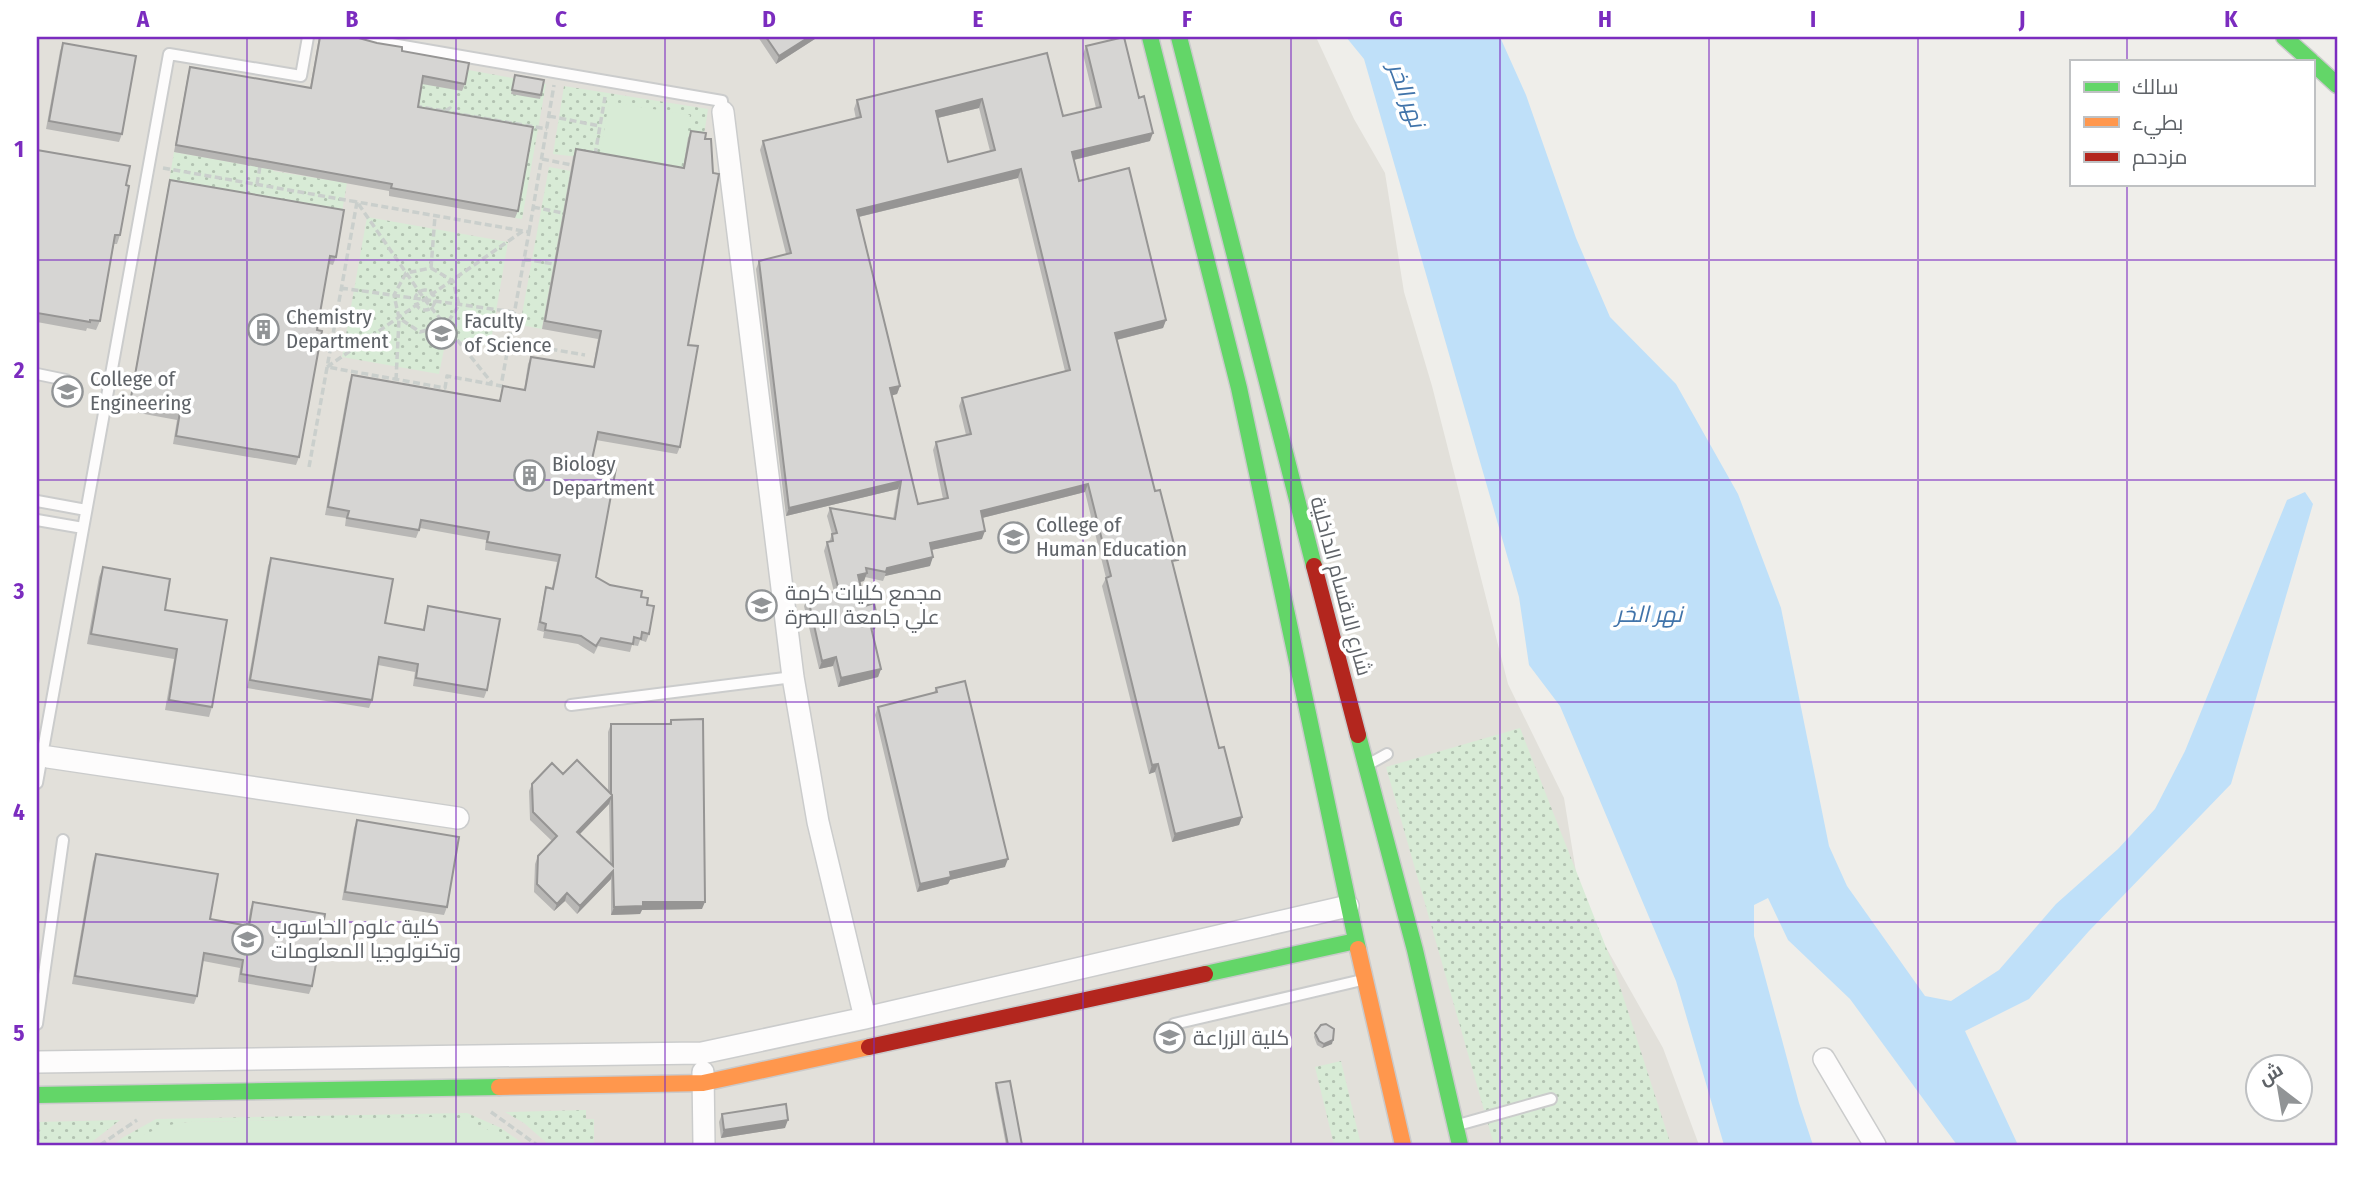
<svg xmlns="http://www.w3.org/2000/svg" width="2374" height="1182" font-family="'Fira Sans Condensed',Cairo,sans-serif">
<style>
.education{fill:#e2e0da}
.green{fill:url(#green-dots)}
.pitch{fill:#d8ebd6}
.water{fill:#bfe0f9}
.lines{fill:none;stroke-linecap:round;stroke-linejoin:round}
.lane-casing{stroke:#cbcccc;stroke-width:14}
.street-casing{stroke:#cbcccc;stroke-width:24}
.fast-casing{stroke:#cacacb;stroke-width:19}
.slow-casing{stroke:#cacacb;stroke-width:19}
.jam-casing{stroke:#cacacb;stroke-width:19}
.path{stroke:#cacfcc;stroke-width:3.5;stroke-dasharray:7 3.5;stroke-linecap:butt}
.lane{stroke:#fdfcfc;stroke-width:10}
.street{stroke:#fdfcfc;stroke-width:21}
.fast{stroke:#63d668;stroke-width:16}
.slow{stroke:#ff974d;stroke-width:16}
.jam{stroke:#b3261e;stroke-width:16}
.wall{fill:#b8b7b5;fill-rule:evenodd}
.shaded-wall{fill:#969594}
.building{fill:#d6d5d3;stroke:#969594;stroke-width:2;fill-rule:evenodd}
.grid{fill:none;stroke:#7b2cbf;stroke-width:2;stroke-opacity:0.55}
.labels{text-anchor:middle;dominant-baseline:central;stroke-width:7;stroke-linejoin:round;paint-order:stroke}
.poi-label{font-size:21px;fill:#5f6368;stroke:#fff;text-anchor:start}
.street-label{font-size:21px;fill:#5f6368;stroke:#fff}
.water-label{font-size:23px;font-style:italic;fill:#4174aa;stroke:#fff}
.neatline{fill:none;stroke:#7b2cbf;stroke-width:2.5}
.grid-label{font-size:23px;text-anchor:middle;font-weight:bold;fill:#7b2cbf}
</style>
<defs>
<pattern id="green-dots" width="8" height="8" patternUnits="userSpaceOnUse" patternTransform="scale(1.75)"><rect width="8" height="8" fill="#d8ebd6"/><path d="M2 2h.1M6 6h.1" fill="none" stroke="#b2c2b1" stroke-width="1.8" stroke-linecap="round"/></pattern>
</defs>
<rect width="100%" height="100%" fill="#efeeea"/>
<path class="education" d="M37,37H1316L1354,119L1385,173L1404,292L1432,386L1508,684L1564,798L1581,903L1663,1048L1699,1145H37Z"/>
<path class="green" d="M424,62L546,84L522,219L515,218L530,134L309,95Z
M564,86L708,109L703,141L683,169L553,154Z
M288,91L273,171L347,183L341,218L168,188L174,152L247,165Z
M549,167L571,171L542,329L520,325Z
M367,217L508,242L490,346L446,339L439,374L342,357Z
M1520,728L1613,965L1671,1145H1494L1386,767Z
M1341,1061L1361,1145H1334L1315,1067Z
M586,1110V1119H594V1145H549L524,1123L505,1112Z
M467,1113L501,1128L525,1145H514L480,1126L436,1117L189,1122C163,1125 139,1145 113,1145L122,1138L156,1119Z
M120,1120L88,1145H37V1122Z"/>
<path class="pitch" d="M609,102L690,115L681,169L600,155Z
M436,1117C465,1118 490,1128 514,1145H126C146,1132 166,1124 189,1122Z"/>
<path class="water" d="M1346,37H1500L1526,95L1576,238L1610,317L1676,384L1738,494L1781,608L1829,846L1847,886L1925,996L1951,1001L1999,970L2056,904L2118,849L2155,809L2185,751L2287,500L2305,492L2313,504L2231,784L2089,931L2029,999L1965,1031L2018,1145H1957L1850,999L1788,940L1768,898L1754,905V936L1799,1103L1813,1145H1724L1676,981L1560,706L1529,665L1519,597L1364,59Z"/>
<g class="lines">
<defs>
<path id="lane" d="M351,37L722,101L723,112
M37,374L66,380
M37,501L86,510
M37,520L83,528
M571,705L793,677
M1369,764L1387,754
M37,783L169,54L301,76L308,37
M37,1024L63,840
M1174,1024L1362,980
M1458,1125L1551,1099"/>
<path id="street" d="M723,112L793,677L818,822L865,1018
M48,757L458,818
M1824,1059L1875,1145
M37,1062L702,1053L865,1018L1348,906
M703,1072L704,1145"/>
<path id="fast" d="M1150,37L1239,388L1358,949
M1179,37L1314,566
M2284,37L2311,61
M2313,63L2337,85
M1358,735L1415,950L1460,1145
M1205,974L1356,941
M37,1095L499,1087"/>
<path id="slow" d="M1358,949L1403,1145
M499,1087L703,1083L869,1047"/>
<path id="jam" d="M1314,566L1358,735
M869,1047L1205,974"/>
</defs>
<use href="#lane" class="lane-casing"/>
<use href="#street" class="street-casing"/>
<use href="#fast" class="fast-casing"/>
<use href="#slow" class="slow-casing"/>
<use href="#jam" class="jam-casing"/>
<path class="path" d="M415,106L445,111L448,116L453,113L547,129
M445,111L450,108L453,113
M549,116L600,126
M595,155L605,97
M542,159L572,165
M163,168L357,202L425,300L492,383
M257,184L260,166
M533,207L563,213
M529,232L554,85
M524,259L554,264
M431,268L453,281L459,305L446,325L420,332L399,318L394,295L406,273Z
M431,268L435,216
M341,288L514,312
M415 300a10 10 0 1 1 20 0a10 10 0 1 1-20 0Z
M509,342L585,355
M327,367L523,231
M396,380L399,319
M309,467L357,202L529,232L501,386L447,376L445,388L327,367
M491,1112L537,1145
M38,1122V1145
M100,1145L137,1120"/>
<use href="#lane" class="lane"/>
<use href="#street" class="street"/>
<use href="#fast" class="fast"/>
<use href="#slow" class="slow"/>
<use href="#jam" class="jam"/>
</g>
<path class="wall" d="M319,37H355L402,51L465,84L462,91L422,84L418,107L518,211L515,218L389,196V191L174,152L188,74L190,67L310,88Z
M758,37H818L776,64Z
M63,43L122,134L119,142L46,129L60,51Z
M1086,46L1139,98L1150,141L1074,160L1079,181L1166,320L1163,328L1117,340L1219,748L1242,817L1239,825L1172,842L1155,772L1149,774L1102,586L1106,578L1085,492L982,518V539L931,550L930,566L885,576L883,581L865,577L864,581L860,582L865,606L875,629L871,630L881,669L878,677L838,687L833,666L819,669L804,606L808,598L834,592L824,551L827,542H829L832,534L827,516L830,508L893,519L898,489L786,516L756,269L759,261L786,254L760,150L763,141L856,119L854,109L857,100L1047,53L1063,116L1096,108L1083,54ZM979,108L990,151L948,162L938,118ZM1018,178L1065,371L962,398L959,406L966,435L936,442L933,450L943,499L918,504L892,395L897,394L900,386L859,217Z
M515,75L541,95L540,99L511,94Z
M691,131L705,139L680,447L677,454L596,440L591,464L596,577L610,585L641,597L647,605L649,634L646,642L640,640L638,646L632,645L630,652L598,646L594,654L578,644L543,638L544,632L537,630L544,595L546,587L552,588L557,562L485,550L486,540L420,528L416,538L345,526L346,518L325,515L349,383L352,375L499,401L503,386L524,390L528,364L531,357L593,367L598,339L542,329L573,157L576,149L683,168L688,138Z
M37,150L126,185L120,235L117,244H114L100,321L96,330L87,328L86,331L37,322Z
M170,180L336,257L333,265L329,264L317,330L299,457L296,465L173,444L177,420L128,411L168,188Z
M271,558L385,623L423,629L426,614L428,606L487,690L484,698L413,686L415,672L378,665L372,700L369,708L247,688L268,566Z
M103,567L165,610L212,707L209,717L165,710L174,659L87,644L99,577Z
M936,688L1005,867L950,880L948,884L917,892L875,715L878,707L934,693Z
M671,720L702,909L642,910L640,914L611,915V879L577,914L565,901L554,911L534,892L535,864L538,856L552,841L530,820L529,791L532,784L608,791V732L611,724H669ZM609,804L610,863L580,834Z
M357,820L447,907L444,915L342,900L354,828Z
M96,854L210,919L248,925L250,910L253,902L312,986L309,994L238,982L240,968L203,961L197,996L194,1004L72,984L93,862Z
M1315,1033L1332,1044L1322,1048L1317,1045L1314,1037Z
M996,1083L1022,1145H1006L995,1087Z
M722,1114L785,1128L721,1138L719,1122Z"/>
<path class="shaded-wall" d="M809,37H818L776,64L779,56Z
M982,99L979,108L933,119L936,111Z
M1153,133L1150,141L1069,161L1072,152Z
M1021,169L1018,178L854,218L857,210Z
M1166,320L1163,328L1112,341L1115,333Z
M900,386L897,394L887,397L890,388Z
M901,481L898,489L786,516L789,508Z
M1088,484L1085,492L978,519L981,511Z
M985,531L982,539L927,551L930,543Z
M933,557L930,566L885,576L887,568Z
M867,573L864,581L855,583L858,575Z
M878,621L875,629L867,631L870,623Z
M836,657L833,666L819,669L822,661Z
M881,669L878,677L838,687L841,678Z
M1158,764L1155,772L1149,774L1152,765Z
M612,796L609,804L575,839L577,832Z
M1242,817L1239,825L1172,842L1175,834Z
M1008,859L1005,867L950,880L948,884L917,892L920,884L950,872Z
M613,871L611,879L577,914L580,906Z
M567,893L565,901L554,911L557,904Z
M643,902H705L702,909L642,910L640,914L611,915L614,907Z
M1333,1040L1332,1044L1322,1048L1324,1044Z
M788,1120L785,1128L721,1138L724,1130Z"/>
<path class="building" d="M320,37H355L377,43L402,47V51L469,63L465,84L423,76L418,107L533,127L518,211L391,188L392,184L176,145L190,67L311,88Z
M766,37H809L779,56Z
M1124,37L1139,98L1144,96L1153,133L1072,152L1079,181L1129,168L1166,320L1115,333L1155,491L1160,490L1178,560L1172,561L1219,748L1224,747L1242,817L1175,834L1158,764L1152,765L1106,578L1111,576L1088,484L981,511L985,531L930,543L933,557L887,568L886,572L866,568L867,573L858,575L865,606L874,603L878,621L870,623L881,669L841,678L836,657L822,661L808,598L839,591L827,542L833,541L832,534L837,533L830,508L895,519L901,481L789,508L759,261L791,253L763,141L861,117L857,100L1047,53L1063,116L1101,107L1086,46ZM982,99L995,150L948,162L936,111ZM1021,169L1070,370L962,398L971,434L936,442L948,498L918,504L890,388L900,386L857,210Z
M63,43L136,56L122,134L49,121Z
M515,75L544,80L541,95L512,90Z
M691,131L706,133L705,139H711L713,173L719,174L688,345L698,346L680,447L598,432L591,464L616,468L596,577L610,585L642,591L641,597L648,598L647,605L654,606L649,634L642,632L641,639L634,637L633,644L601,638L596,646L581,636L545,630L546,624L540,622L546,587L553,589L560,555L487,542L489,532L421,520L419,530L347,518L349,511L328,507L352,375L500,401L503,386L525,390L531,357L594,367L601,331L545,321L576,149L684,168Z
M37,150L130,166L126,185L129,186L120,235H115L100,321L90,320V322L37,313Z
M170,180L344,210L336,257L330,256L317,330L322,331L299,457L176,436L180,412L130,403Z
M271,558L393,579L385,623L424,630L428,606L500,619L487,690L416,678L418,664L379,657L372,700L250,680Z
M103,567L170,579L165,610L227,620L212,707L169,700L177,649L91,634Z
M965,681L1008,859L950,872L951,877L920,884L878,707L937,692L936,688Z
M703,719L705,902H643V906L614,907L613,871L580,906L567,893L557,904L537,884L538,856L557,836L533,812L532,784L552,763L563,774L577,760L611,794V724H671V720ZM612,796L613,866L577,832Z
M357,820L459,837L447,907L345,892Z
M96,854L218,874L210,919L249,926L253,902L325,914L312,986L241,974L243,960L204,953L197,996L75,976Z
M1326,1024L1334,1029L1333,1040L1324,1044L1319,1041L1315,1033L1321,1025Z
M1010,1081L1022,1145H1008L996,1083Z
M786,1104L788,1120L724,1130L722,1114Z"/>
<path class="grid" d="M247,37V1145M456,37V1145M665,37V1145M874,37V1145M1083,37V1145M1291,37V1145M1500,37V1145M1709,37V1145M1918,37V1145M2127,37V61M2127,184V1145M37,260H2337M37,480H2337M37,702H2337M37,922H2337"/>
<defs>
<symbol id="building-ring" viewBox="-11 -11 22 22"><circle r="9.5" fill="#fff" stroke="#919496" stroke-width="1.5"/><path d="M-4-6H4V6H1V3H-1V6H-4ZM-2.5-4.3h1.7v1.8h-1.7ZM.8-4.3h1.7v1.8H.8ZM-2.5-1h1.7V.8h-1.7ZM.8-1h1.7V.8H.8Z" fill="#919496"/></symbol>
<symbol id="university-ring" viewBox="-11 -11 22 22"><circle r="9.5" fill="#fff" stroke="#919496" stroke-width="1.5"/><path d="M0-5L7-2L0 1L-7-2ZM-4 1L0 2.5L4 1V4Q0 6-4 4Z" fill="#919496"/></symbol>
</defs>
<g fill-rule="evenodd">
<use href="#building-ring" x="246" y="312" width="35" height="35"/>
<use href="#university-ring" x="424" y="316" width="35" height="35"/>
<use href="#university-ring" x="50" y="374" width="35" height="35"/>
<use href="#building-ring" x="512" y="458" width="35" height="35"/>
<use href="#university-ring" x="996" y="520" width="35" height="35"/>
<use href="#university-ring" x="744" y="588" width="35" height="35"/>
<use href="#university-ring" x="230" y="922" width="35" height="35"/>
<use href="#university-ring" x="1152" y="1020" width="35" height="35"/>
</g>
<g class="labels">
<g class="poi-label">
<text x="286" y="317">Chemistry<tspan x="286" dy="24">Department</tspan></text>
<text x="464" y="321">Faculty<tspan x="464" dy="24">of Science</tspan></text>
<text x="90" y="379">College of<tspan x="90" dy="24">Engineering</tspan></text>
<text x="552" y="464">Biology<tspan x="552" dy="24">Department</tspan></text>
<text x="1036" y="525">College of<tspan x="1036" dy="24">Human Education</tspan></text>
<text x="785" y="593">مجمع كليات كرمة<tspan x="785" dy="24">علي جامعة البصرة</tspan></text>
<text x="271" y="927">كلية علوم الحاسوب<tspan x="271" dy="24">وتكنولوجيا المعلومات</tspan></text>
<text x="1193" y="1038">كلية الزراعة</text>
</g>
<g class="street-label">
<text transform="translate(1341 586) rotate(75)">شارع الاقسام الداخلية</text>
</g>
<g class="water-label">
<text transform="translate(1407 95) rotate(70)">نهر الخر</text>
<text x="1649" y="614">نهر الخر</text>
</g>
</g>
<rect width="2374" height="1182" fill="none" stroke="#ffffff" stroke-width="77"/>
<rect x="2070" y="60" width="245" height="126" fill="#ffffff" stroke="#bfc1c3" stroke-width="2"/>
<rect x="2084" y="82" width="35" height="10" fill="#63d668" stroke="#bfc1c3" stroke-width="2"/>
<text x="2132" y="94" font-size="21" fill="#5f6368">سالك</text>
<rect x="2084" y="117" width="35" height="10" fill="#ff974d" stroke="#bfc1c3" stroke-width="2"/>
<text x="2132" y="130" font-size="21" fill="#5f6368">بطيء</text>
<rect x="2084" y="152" width="35" height="10" fill="#b3261e" stroke="#bfc1c3" stroke-width="2"/>
<text x="2132" y="164" font-size="21" fill="#5f6368">مزدحم</text>
<g transform="translate(2279 1088) rotate(329)"><circle r="33" fill="#ffffff" stroke="#bfc1c3" stroke-width="2"/>
<path d="M0-5L12 26L0 18L-12 26Z" fill="#919496"/>
<text y="-10" font-size="19" font-weight="bold" text-anchor="middle" fill="#5f6368">ش</text>
</g>
<rect x="38" y="38" width="2298" height="1106" class="neatline"/>
<g class="grid-label">
<text x="143" y="27">A</text>
<text x="352" y="27">B</text>
<text x="561" y="27">C</text>
<text x="769" y="27">D</text>
<text x="978" y="27">E</text>
<text x="1187" y="27">F</text>
<text x="1396" y="27">G</text>
<text x="1605" y="27">H</text>
<text x="1813" y="27">I</text>
<text x="2022" y="27">J</text>
<text x="2231" y="27">K</text>
<text x="19" y="157">1</text>
<text x="19" y="378">2</text>
<text x="19" y="599">3</text>
<text x="19" y="820">4</text>
<text x="19" y="1041">5</text>
</g>
</svg>
